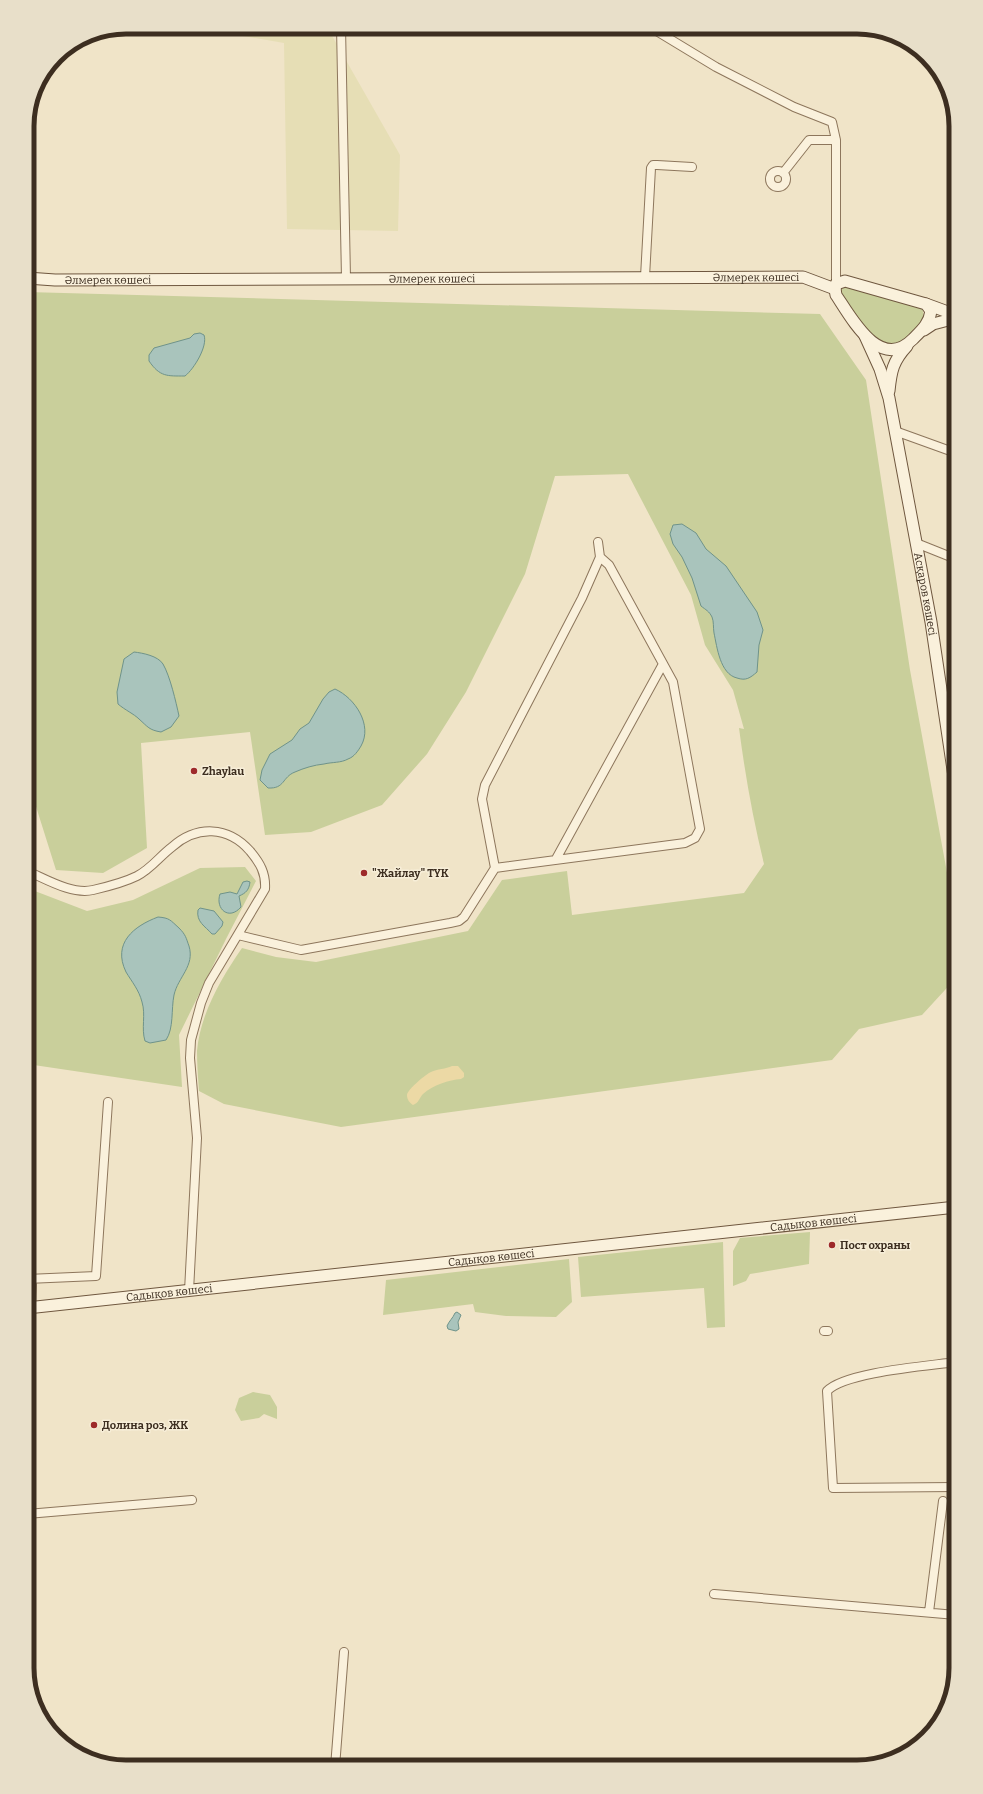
<svg xmlns="http://www.w3.org/2000/svg" width="983" height="1794" font-family="Bitter,serif">
<style>
.farmland{fill:#e6deb5}
.green{fill:#c9cf9b}
.sand{fill:#ecd9a5}
.water{fill:#a9c4bc;stroke:#6f938a}
.lines{fill:none;stroke-linecap:round;stroke-linejoin:round}
.street-casing{stroke:#8d765c;stroke-width:10}
.secondary-casing{stroke:#6f573f;stroke-width:13}
.street{stroke:#faf1dc;stroke-width:8}
.secondary{stroke:#faf1dc;stroke-width:11}
.poi-dot{fill:#9e2a2b;stroke:#f7eed8;stroke-width:1.5}
.labels{text-anchor:middle;dominant-baseline:central;stroke-width:3;stroke-linejoin:round;paint-order:stroke}
.street-label{font-size:11px;fill:#3d2e20;stroke:#f7eed8}
.poi-label{font-size:11px;font-weight:bold;fill:#3d2e20;stroke:#f7eed8;text-anchor:start}
.rim{fill:none;stroke:#3d2e20;stroke-width:5}
</style>
<rect width="100%" height="100%" fill="#f0e4c8"/>
<path class="farmland" d="M191,27H327L400,155L398,231L287,229L284,43Z"/>
<path class="green" d="M845,285L922,308L925,320C919,327 912,335 905,341C879,360 853,313 840,296L841,290Z
M27,292L820,314L866,380L910,670L956,922V978L922,1015L859,1029L832,1060L341,1127L224,1104L199,1091C198,1078 197,1064 197,1051C200,1014 222,977 242,948L276,957L316,962L468,931L502,880L567,871L572,915L744,893L764,864C753,819 745,774 739,728L744,729L733,690L705,645L691,595L628,474L555,476L525,574L466,692L427,754L382,805L311,832L265,835L250,732L141,743L147,848L103,873L56,870L27,778Z
M245,867L256,881L226,939L179,1035L182,1087L27,1064V888L87,911L133,900L200,868Z
M810,1232L809,1264L750,1274L746,1281L733,1286V1251L740,1238Z
M723,1242L725,1327L707,1328L704,1288L581,1297L578,1257Z
M569,1259L572,1302L556,1317L506,1316L475,1312L473,1304L383,1315L386,1280Z
M253,1392L270,1395L277,1407V1419L264,1414L259,1418L241,1421L235,1410L239,1398Z"/>
<path class="sand" d="M452,1066H458L464,1073V1077L461,1079C449,1080 433,1085 423,1094C419,1098 419,1103 413,1105C410,1103 407,1100 407,1095C407,1090 426,1074 431,1072C437,1069 446,1069 452,1066Z"/>
<path class="water" d="M200,333L204,335C208,346 194,369 185,376C167,376 160,377 149,361V355L154,348L190,338L194,334Z
M682,524L696,533L706,549L726,566L757,612L763,630L759,645L757,672C750,678 746,681 737,678C720,674 717,647 714,633C713,627 714,622 712,617C709,611 706,610 701,606L692,578L682,557L673,544L670,534L673,525Z
M134,652C143,653 158,656 163,664C170,676 176,702 179,716L171,727L161,732C149,730 148,727 139,719C134,714 125,710 118,704L117,692L124,659Z
M335,689C355,698 373,725 361,746C358,751 354,757 348,759C341,763 332,762 324,764C314,765 304,768 295,772C282,777 285,789 268,788L260,780L262,770L270,754L292,740L300,729L309,723L323,699L329,692Z
M247,881L250,882C249,890 246,893 239,896L241,907C229,921 215,909 220,894L230,892L237,894L243,882Z
M200,908L214,911L223,922L222,926L215,934H212C205,926 196,922 198,910Z
M158,917C170,918 170,920 179,928C186,935 186,938 189,946C195,966 178,977 174,995C171,1010 174,1028 166,1040L150,1043L145,1041C141,1028 146,1015 142,1002C139,990 132,982 126,972C112,943 134,926 158,917Z
M457,1312L461,1315L458,1322L459,1329L456,1331L448,1329L447,1326C449,1321 453,1318 455,1313Z"/>
<g class="lines">
<defs>
<path id="street" d="M341,27L346,278
M650,27L716,67L794,107L832,122L836,140V284
M770 179a8 8 0 1 1 16 0a8 8 0 1 1-16 0Z
M783,173L809,140H836
M645,277L651,168L653,165H657L692,167
M895,431L956,453
M916,543L956,559
M943,706H956
M556,859L663,664
M495,868L482,799L485,785L582,598L600,557
M27,871C46,879 72,895 93,890C106,887 125,882 137,876C151,869 160,856 172,847C197,825 228,826 250,851C260,863 266,873 265,889L209,983L201,1003L191,1040L190,1058L197,1138L189,1291
M238,935L301,950L450,923L459,921L464,917L495,868L685,843L695,838L700,829L673,682L609,565L600,557L598,542
M27,1279L96,1276L108,1102
M31,1308L32,1279
M824,1331H828
M956,1487L833,1488L827,1391C845,1372 928,1366 956,1362
M27,1514L192,1500
M714,1594L956,1615
M929,1612L943,1501
M335,1767L344,1652"/>
<g id="secondary">
<path id="s1" d="M27,278L55,280L803,277L835,289"/>
<path d="M845,281L926,304L931,311C929,324 922,330 913,339C880,372 852,319 836,295L835,289L836,284Z"/>
<path d="M926,304L956,315"/>
<path d="M924,330L933,324L956,318"/>
<path id="s2" d="M865,336L880,369L889,398L931,622L956,790"/>
<path d="M889,391C891,371 893,361 907,346"/>
<path id="s3" d="M27,1308L956,1207"/>
</g>
</defs>
<use href="#street" class="street-casing"/>
<use href="#secondary" class="secondary-casing"/>
<use href="#street" class="street"/>
<use href="#secondary" class="secondary"/>
</g>
<g class="poi-dot">
<circle cx="194" cy="771" r="4"/>
<circle cx="364" cy="873" r="4"/>
<circle cx="832" cy="1245" r="4"/>
<circle cx="94" cy="1425" r="4"/>
</g>
<g class="labels">
<g class="street-label">
<text stroke="none"><textPath href="#s1" startOffset="405">Әлмерек көшесі</textPath></text>
<text stroke="none"><textPath href="#s1" startOffset="729">Әлмерек көшесі</textPath></text>
<text stroke="none"><textPath href="#s1" startOffset="81">Әлмерек көшесі</textPath></text>
<text stroke="none"><textPath href="#s2" startOffset="266">Асқаров көшесі</textPath></text>
<text stroke="none"><textPath href="#s3" startOffset="791">Садықов көшесі</textPath></text>
<text stroke="none"><textPath href="#s3" startOffset="467">Садықов көшесі</textPath></text>
<text stroke="none"><textPath href="#s3" startOffset="143">Садықов көшесі</textPath></text>
</g>
<g class="poi-label">
<text x="202" y="771">Zhaylau</text>
<text x="372" y="873">"Жайлау" ТҮК</text>
<text x="840" y="1245">Пост охраны</text>
<text x="102" y="1425">Долина роз, ЖК</text>
</g>
</g>
<path d="M0 0H983V1794H0ZM126 34H857A92 92 0 0 1 949 126V1668A92 92 0 0 1 857 1760H126A92 92 0 0 1 34 1668V126A92 92 0 0 1 126 34Z" fill="#e8dfc9" fill-rule="evenodd"/>
<path class="rim" d="M126 34H857A92 92 0 0 1 949 126V1668A92 92 0 0 1 857 1760H126A92 92 0 0 1 34 1668V126A92 92 0 0 1 126 34Z"/>
</svg>
